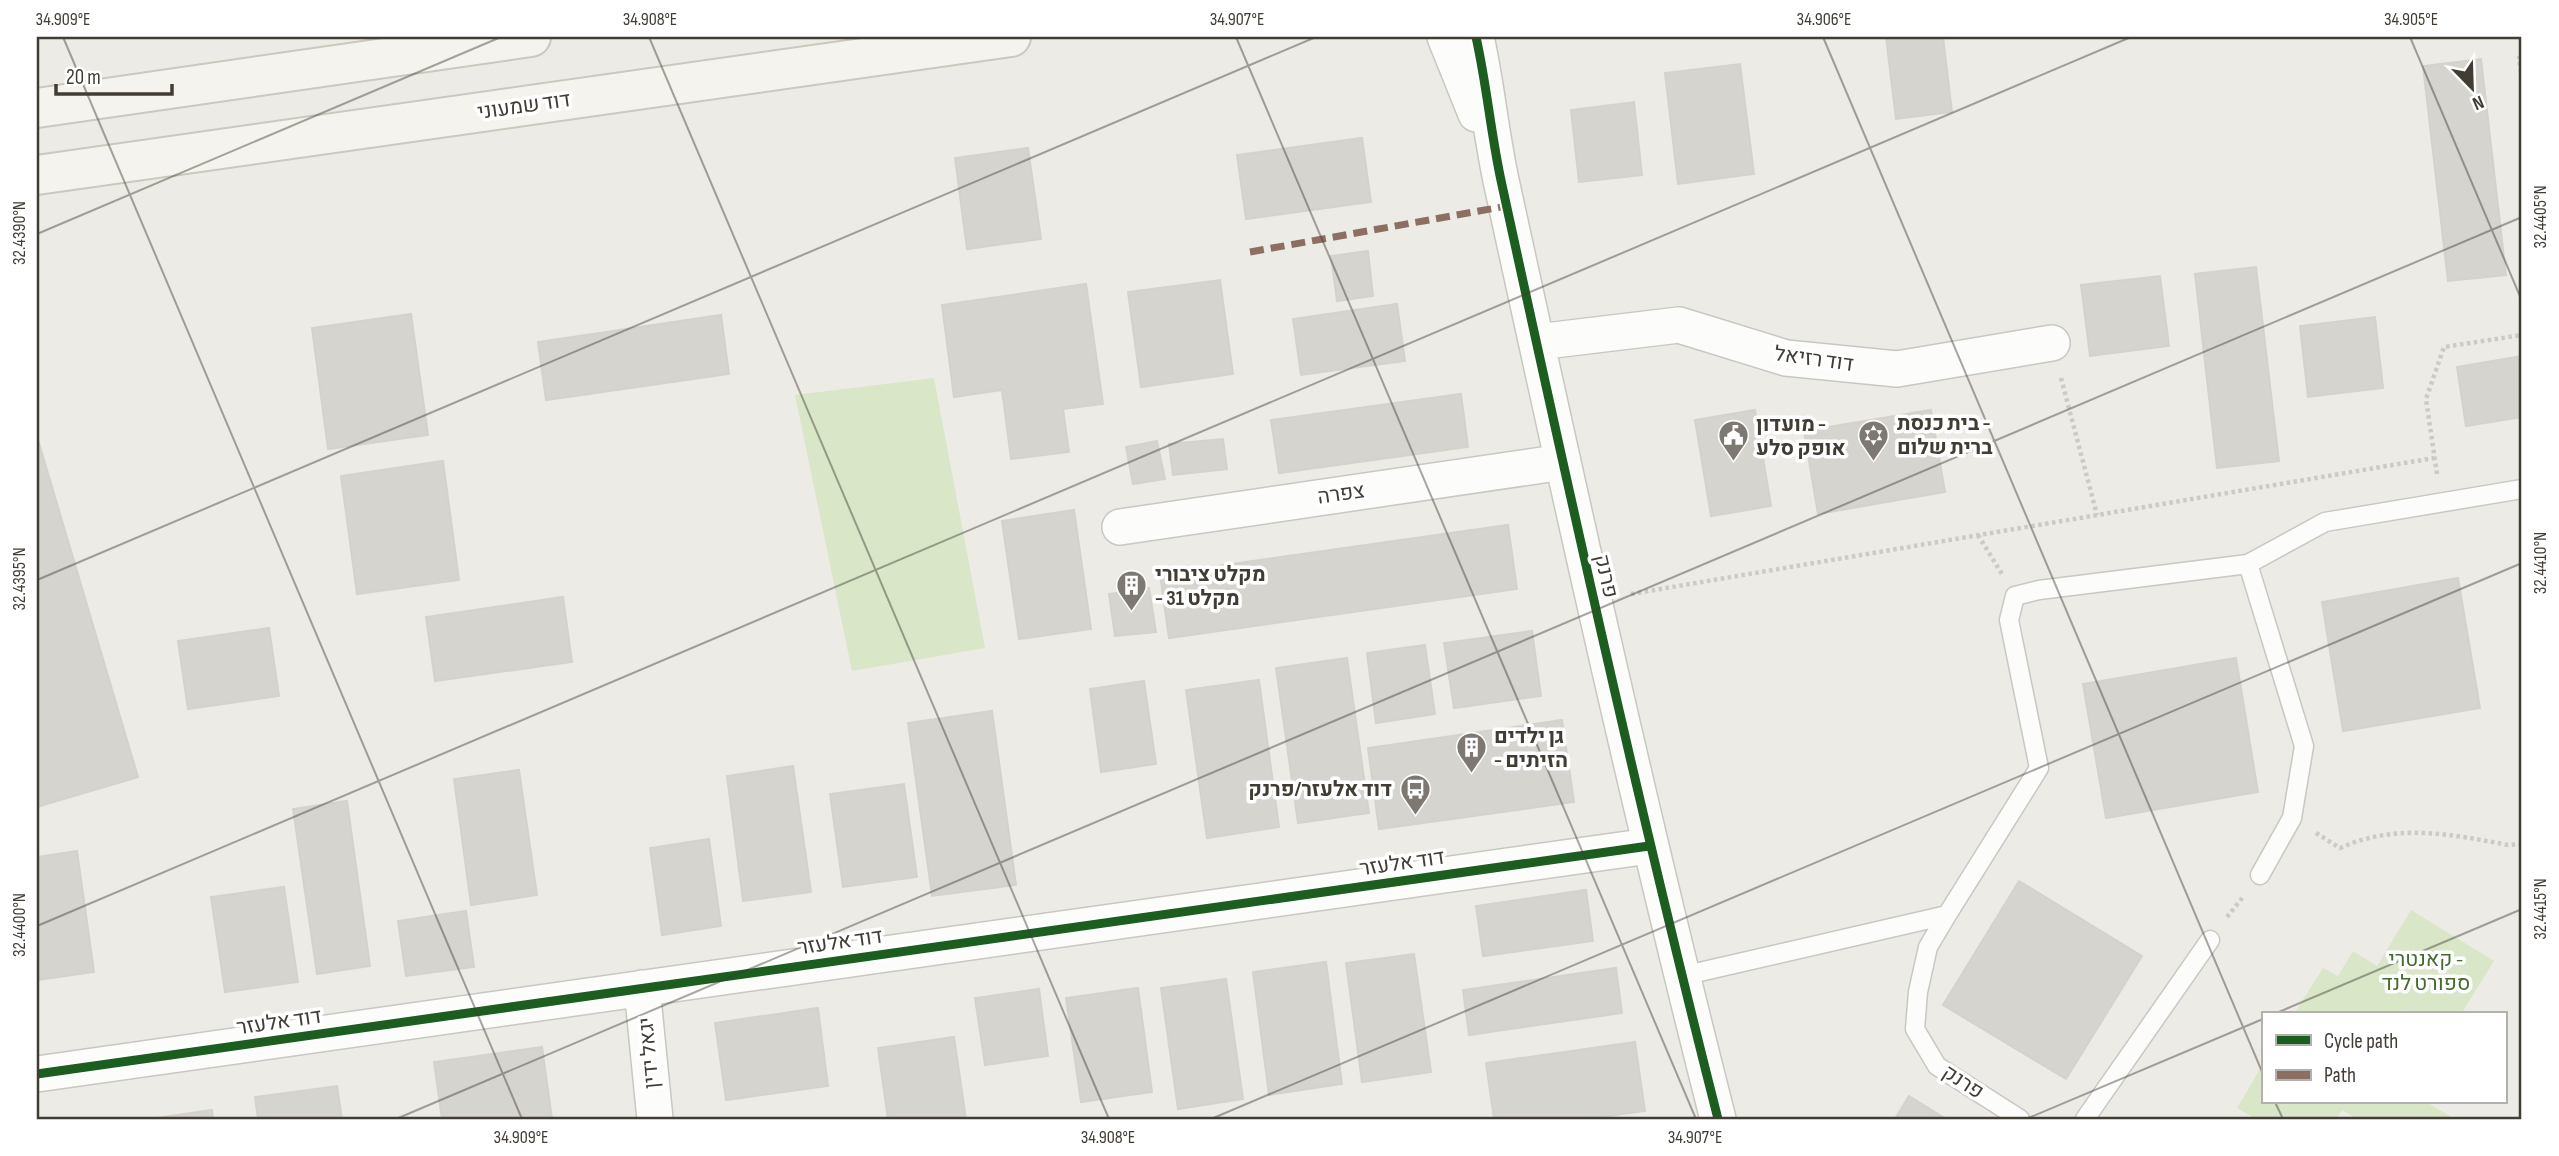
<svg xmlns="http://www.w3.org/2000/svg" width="2559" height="1156" font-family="'Sofia Sans Condensed',Heebo,sans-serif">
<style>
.green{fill:#d9e6c8}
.building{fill:#d6d4cf;stroke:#d5d2cc;stroke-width:2}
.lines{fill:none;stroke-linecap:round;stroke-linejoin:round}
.lane-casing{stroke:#c9c7c2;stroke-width:21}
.street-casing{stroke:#c9c7c2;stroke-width:38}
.secondary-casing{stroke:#cbc8be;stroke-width:42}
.path{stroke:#cbcac6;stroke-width:4.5;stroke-dasharray:3.5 3.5;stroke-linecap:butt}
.lane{stroke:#fcfcfb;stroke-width:18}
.street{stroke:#fcfcfb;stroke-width:35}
.secondary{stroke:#f5f3ed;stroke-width:38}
.quiet{stroke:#8d6e63;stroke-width:7;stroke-dasharray:14 7;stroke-linecap:butt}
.cycleway-casing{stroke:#fff;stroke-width:13}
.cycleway{stroke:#1b5e20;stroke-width:9}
.ticks{fill:none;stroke:#413c34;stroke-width:2;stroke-opacity:0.45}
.labels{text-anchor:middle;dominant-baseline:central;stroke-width:7;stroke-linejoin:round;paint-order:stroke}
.street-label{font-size:21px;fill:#413c34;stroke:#fff}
.poi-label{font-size:21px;font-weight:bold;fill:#413c34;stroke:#fff;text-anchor:start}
.park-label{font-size:21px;fill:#436c2e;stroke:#fff}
.neatline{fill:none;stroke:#413c34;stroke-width:2.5}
.ticks-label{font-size:18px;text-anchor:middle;fill:#413c34}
</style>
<rect width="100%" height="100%" fill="#edebe6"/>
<path class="green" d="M934,378L985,648L852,671L795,395Z
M2411,910L2494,961L2461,1014H2411L2403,1010L2400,1014H2294L2323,968L2338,976L2353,951L2377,966Z
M2263,1064V1102H2426L2455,1119H2357L2342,1110L2336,1119H2256L2237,1108Z"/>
<path class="building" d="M1886,37H1943L1952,112L1896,119Z
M2481,59L2506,275L2448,281L2423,66Z
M1740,64L1754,174L1678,184L1665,73Z
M1634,102L1642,175L1579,182L1571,110Z
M1362,138L1371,202L1246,219L1237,155Z
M1028,148L1041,239L967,249L955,158Z
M1368,251L1373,296L1337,301L1331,256Z
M2256,267L2279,461L2217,468L2195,274Z
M2160,276L2169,346L2090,356L2081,285Z
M1220,280L1233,374L1141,387L1128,292Z
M1086,284L1103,404L1063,409L1069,452L1011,459L1002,390L954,397L942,305Z
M1397,304L1405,361L1301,375L1293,319Z
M411,314L428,435L328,449L312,328Z
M721,315L729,374L546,400L538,342Z
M2375,317L2383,388L2308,397L2300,326Z
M2522,356V417L2466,426L2457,367Z
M1461,394L1468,447L1279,473L1271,420Z
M1755,410L1771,506L1711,516L1695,420Z
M1931,410L1945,492L1818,514L1804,431Z
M1223,439L1227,469L1173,475L1169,444Z
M1157,441L1165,479L1133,484L1126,447Z
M39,443L138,777L37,807V444Z
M443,461L459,580L357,594L341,476Z
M1074,510L1091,629L1019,639L1002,521Z
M1508,525L1517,589L1169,638L1160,574Z
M2458,578L2480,708L2343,731L2322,602Z
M1149,588L1156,632L1115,636L1109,594Z
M563,597L572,662L435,681L426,617Z
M269,628L279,696L188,709L178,641Z
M1532,631L1541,696L1454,708L1444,643Z
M1425,645L1435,714L1376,723L1367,653Z
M1347,658L1369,813L1298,823L1276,668Z
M2236,658L2258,792L2106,818L2083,684Z
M1259,680L1279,827L1207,838L1186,690Z
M1144,681L1156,764L1101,772L1090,689Z
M992,711L1016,885L932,896L908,723Z
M1562,720L1574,802L1379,829L1368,748Z
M793,766L811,892L743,901L727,776Z
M519,770L537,895L471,905L454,779Z
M904,784L917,877L843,887L830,794Z
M347,801L370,966L317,974L293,809Z
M709,839L721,926L662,935L650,848Z
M77,851L94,972L37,980V857Z
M2019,881L2142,956L2066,1079L1943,1005Z
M284,887L298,982L225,992L211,897Z
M1586,890L1593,941L1483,956L1476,906Z
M466,911L474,967L406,976L398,921Z
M1414,954L1431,1072L1362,1082L1346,963Z
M1326,962L1342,1084L1269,1095L1253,972Z
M1616,968L1622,1013L1469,1035L1463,990Z
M1226,979L1243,1099L1178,1109L1161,988Z
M1138,988L1152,1092L1081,1102L1066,998Z
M1039,989L1048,1056L985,1065L975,998Z
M818,1008L828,1086L726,1100L715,1023Z
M954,1037L966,1119H888L878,1048Z
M1635,1042L1645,1111L1587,1119H1494L1486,1063Z
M542,1047L552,1119H442L434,1062Z
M337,1086L342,1119H258L255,1097Z
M1909,1096L1946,1119H1895Z
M212,1110L213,1119H150Z"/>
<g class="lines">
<defs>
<path id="lane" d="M2248,564L2304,746L2292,818L2260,875
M1947,915L1928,947L1918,992L1915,1029L1937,1066L2020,1119
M1682,976L1947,915L2039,768L2009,620L2015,596L2039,590L2248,564L2325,522L2522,489
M2085,1119L2210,940"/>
<path id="street" d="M1445,37L1476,114
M1476,37C1487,86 1491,136 1502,185C1570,497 1639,809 1718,1119
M1537,342L1679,325L1786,358L1897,369L2052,343
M1120,527L1563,462
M642,988L655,1119
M37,1074L1649,846"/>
<path id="secondary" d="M37,108L531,37
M37,175L1011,37"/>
</defs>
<use href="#lane" class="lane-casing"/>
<use href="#street" class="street-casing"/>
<use href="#secondary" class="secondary-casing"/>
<path class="path" d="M2522,58H2519L2522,79
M2061,378L2097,515
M2437,474L2426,399L2444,347L2522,335
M1978,535L2002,574
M1631,594L2434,458
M2316,833L2340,848C2395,823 2451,834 2508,845L2522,844
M2227,917L2243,897"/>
<use href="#lane" class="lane"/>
<use href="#street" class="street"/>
<use href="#secondary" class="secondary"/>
<path class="quiet" d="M1250,252L1507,206"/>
<defs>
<path id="cycleway" d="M1476,37C1487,86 1491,136 1502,185C1570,497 1639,809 1718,1119
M37,1074L1649,846"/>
</defs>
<use href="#cycleway" class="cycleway-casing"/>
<use href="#cycleway" class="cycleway"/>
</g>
<path class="ticks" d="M63,37L522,1119M649,37L1109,1119M1236,37L1696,1119M1823,37L2263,1074M2410,37L2522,301M37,234L501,37M37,580L1316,37M37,926L2131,37M2274,1014L2522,909M2275,1102L2283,1119M396,1119L2522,217M1211,1119L2522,563M2026,1119L2263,1019"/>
<defs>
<symbol id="synagogue-pin" viewBox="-11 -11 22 30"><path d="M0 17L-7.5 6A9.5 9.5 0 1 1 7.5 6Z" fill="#7d7972" stroke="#fff"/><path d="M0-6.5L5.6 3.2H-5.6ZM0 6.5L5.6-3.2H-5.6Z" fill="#fff"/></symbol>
<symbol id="civic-pin" viewBox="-11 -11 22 30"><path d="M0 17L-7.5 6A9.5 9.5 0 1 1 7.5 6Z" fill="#7d7972" stroke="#fff"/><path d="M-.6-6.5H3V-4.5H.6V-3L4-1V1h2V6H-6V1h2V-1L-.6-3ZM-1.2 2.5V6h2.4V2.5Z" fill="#fff"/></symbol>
<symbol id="building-pin" viewBox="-11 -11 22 30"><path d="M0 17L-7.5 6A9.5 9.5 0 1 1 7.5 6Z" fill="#7d7972" stroke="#fff"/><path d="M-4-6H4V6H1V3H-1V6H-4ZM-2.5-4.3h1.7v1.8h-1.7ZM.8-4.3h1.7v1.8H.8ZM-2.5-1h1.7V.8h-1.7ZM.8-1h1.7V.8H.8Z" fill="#fff"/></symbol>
<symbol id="bus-pin" viewBox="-11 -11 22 30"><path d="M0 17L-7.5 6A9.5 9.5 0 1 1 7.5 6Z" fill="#7d7972" stroke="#fff"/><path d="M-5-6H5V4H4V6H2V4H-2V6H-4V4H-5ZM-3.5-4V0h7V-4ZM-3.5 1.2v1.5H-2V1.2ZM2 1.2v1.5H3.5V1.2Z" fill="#fff"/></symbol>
</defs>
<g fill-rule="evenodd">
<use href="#synagogue-pin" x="1856" y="418" width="35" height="47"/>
<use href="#civic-pin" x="1716" y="418" width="35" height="47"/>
<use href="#building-pin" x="1114" y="568" width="35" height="47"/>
<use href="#building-pin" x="1454" y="730" width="35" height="47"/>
<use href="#bus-pin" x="1398" y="772" width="35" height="47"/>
</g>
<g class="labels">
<g class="street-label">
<text transform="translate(524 106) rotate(-8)">דוד שמעוני</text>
<text transform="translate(1814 359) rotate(8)">דוד רזיאל</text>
<text transform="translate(1341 494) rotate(-8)">צפרה</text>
<text transform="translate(1606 576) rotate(77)">פרנק</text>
<text transform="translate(1402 863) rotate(-8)">דוד אלעזר</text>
<text transform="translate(840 942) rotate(-8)">דוד אלעזר</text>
<text transform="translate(279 1022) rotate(-8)">דוד אלעזר</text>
<text transform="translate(649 1053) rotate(-95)">יגאל ידין</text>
<text transform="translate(1963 1082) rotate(33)">פרנק</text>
</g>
<g class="poi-label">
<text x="1897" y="423">בית כנסת -<tspan x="1897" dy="24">ברית שלום</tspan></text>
<text x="1756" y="424">מועדון -<tspan x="1756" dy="24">אופק סלע</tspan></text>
<text x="1155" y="574">מקלט ציבורי<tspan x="1155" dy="24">- מקלט 31</tspan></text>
<text x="1494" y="736">גן ילדים<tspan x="1494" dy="24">- הזיתים</tspan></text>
<text x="1392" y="789" text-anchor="end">דוד אלעזר/פרנק</text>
</g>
<g class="park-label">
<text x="2426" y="959">קאנטרי -<tspan x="2426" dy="24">ספורט לנד</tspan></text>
</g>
</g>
<rect width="2559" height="1156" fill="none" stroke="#ffffff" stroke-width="77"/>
<rect x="2262" y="1012" width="245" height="91" fill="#ffffff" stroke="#b3b1ae" stroke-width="2"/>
<rect x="2276" y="1035" width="35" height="10" fill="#1b5e20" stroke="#b3b1ae" stroke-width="2"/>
<text x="2324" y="1048" font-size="21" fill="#413c34">Cycle path</text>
<rect x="2276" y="1070" width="35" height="10" fill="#8d6e63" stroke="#b3b1ae" stroke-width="2"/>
<text x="2324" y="1082" font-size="21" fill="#413c34">Path</text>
<g transform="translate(2472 88) rotate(157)" stroke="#ffffff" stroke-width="5" paint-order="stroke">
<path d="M0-5L12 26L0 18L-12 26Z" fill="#413c34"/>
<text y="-10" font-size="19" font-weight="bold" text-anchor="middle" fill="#413c34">N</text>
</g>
<path d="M56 84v10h116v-10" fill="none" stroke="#413c34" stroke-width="3.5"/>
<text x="66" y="84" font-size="21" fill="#413c34" stroke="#ffffff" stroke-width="5" paint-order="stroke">20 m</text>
<rect x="38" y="38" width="2482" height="1080" class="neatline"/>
<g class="ticks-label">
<text x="63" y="25">34.909°E</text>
<text x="650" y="25">34.908°E</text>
<text x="1237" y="25">34.907°E</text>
<text x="1824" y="25">34.906°E</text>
<text x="2411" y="25">34.905°E</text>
<text transform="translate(2540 217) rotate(-90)" y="6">32.4405°N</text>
<text transform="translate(19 233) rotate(-90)" y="6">32.4390°N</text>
<text transform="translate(2540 563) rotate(-90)" y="6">32.4410°N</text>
<text transform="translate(19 579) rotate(-90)" y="6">32.4395°N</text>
<text transform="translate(2540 909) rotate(-90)" y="6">32.4415°N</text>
<text transform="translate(19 925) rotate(-90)" y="6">32.4400°N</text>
<text x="521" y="1143">34.909°E</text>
<text x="1108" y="1143">34.908°E</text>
<text x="1695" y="1143">34.907°E</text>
</g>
</svg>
